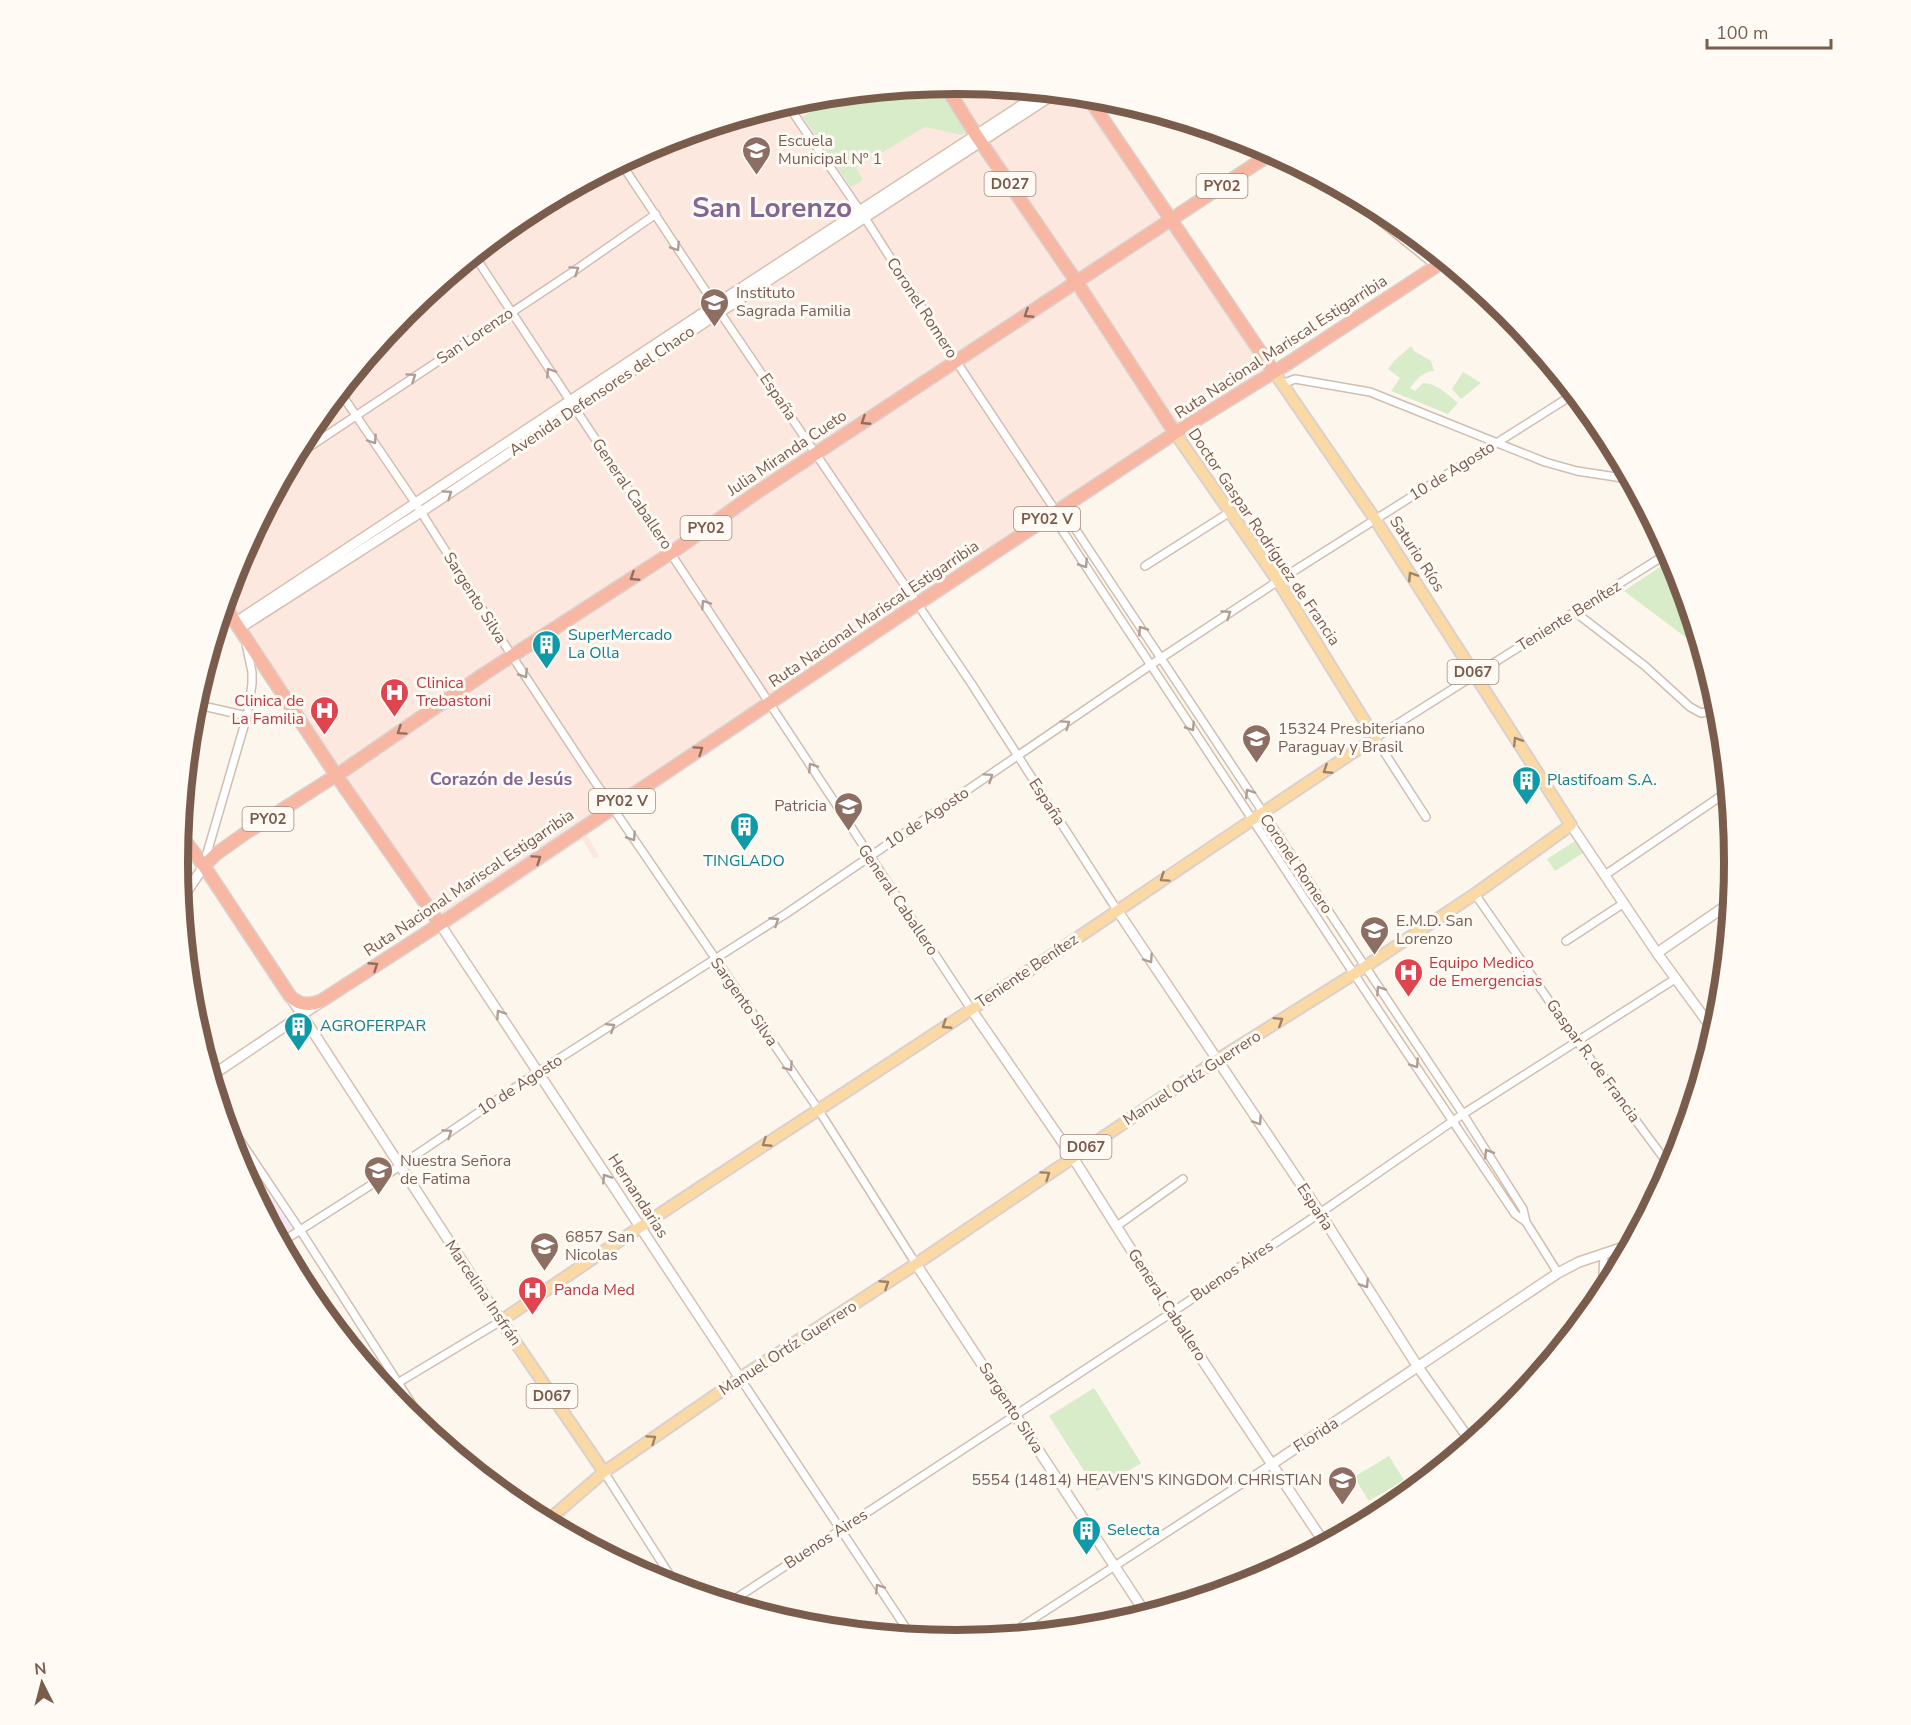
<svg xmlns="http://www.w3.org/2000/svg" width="1911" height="1725" font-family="'Nunito Sans',sans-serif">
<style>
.commercial{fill:#fde8e0}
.education{fill:#f3e8fa}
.green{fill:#d8ecc9}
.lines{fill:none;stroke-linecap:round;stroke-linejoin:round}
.street-casing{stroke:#d1beb0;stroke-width:10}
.secondary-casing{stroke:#d6c0b0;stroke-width:12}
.primary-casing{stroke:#dad1cd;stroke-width:14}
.highway-casing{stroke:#dad1cd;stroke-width:15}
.street{stroke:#fff;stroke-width:7}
.secondary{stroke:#fff;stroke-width:9}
.primary{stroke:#fbd9a5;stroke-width:10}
.highway{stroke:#f7b7a3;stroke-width:12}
.oneway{stroke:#af9d94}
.oneway2{stroke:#936e5e}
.oneway3{stroke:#a18267}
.labels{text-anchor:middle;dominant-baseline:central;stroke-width:6;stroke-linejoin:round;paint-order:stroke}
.shield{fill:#fffaf3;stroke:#a28b7f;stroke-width:1.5}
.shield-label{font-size:15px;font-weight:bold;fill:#7a5c4d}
.education-label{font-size:16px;fill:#785e54;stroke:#fffaf3;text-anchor:start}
.street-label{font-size:16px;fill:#7a5c4d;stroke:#fffaf3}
.culture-label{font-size:16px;fill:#0d838f;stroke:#fffaf3;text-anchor:start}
.health-label{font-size:16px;fill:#be3a42;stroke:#fffaf3;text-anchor:start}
.neighbourhood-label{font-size:18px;font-weight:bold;fill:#846695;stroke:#fffaf3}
.town-label{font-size:28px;font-weight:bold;fill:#846695;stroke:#fffaf3}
.rim{fill:none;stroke:#7a5c4d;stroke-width:8}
</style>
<rect width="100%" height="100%" fill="#fdf6ec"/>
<path class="commercial" d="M956,84L1096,98L1280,371L587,835L599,856L594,859L582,839L442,933L222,612L236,564L308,430L405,312L523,215L658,143L804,99Z"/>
<path class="education" d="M230,1141L287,1219L294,1232L280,1241L236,1160Z"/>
<path class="green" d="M941,86L970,131L961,135L925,127L856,168L863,180L851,187L803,117L834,96Z
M1411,346L1414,351L1431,361L1434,371C1422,372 1417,379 1410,388L1415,391L1423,383C1437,383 1448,395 1458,403L1448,414L1391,391L1400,378L1388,369L1394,361Z
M1463,372L1481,383L1461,399L1452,389Z
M1672,559L1675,565L1700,648L1624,591Z
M1575,841L1583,853L1555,871L1547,859Z
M1094,1388L1141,1463L1097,1491L1049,1416Z
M1389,1456L1404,1480L1369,1501L1354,1477Z"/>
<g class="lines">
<defs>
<path id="street" d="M787,104L865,218L956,361L1057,513L1060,527L1354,974L1515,1214L1526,1222L1558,1273
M621,163L715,305L971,683L1117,910
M1356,201L1436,266
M474,255L971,1009
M1282,384L1295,379L1370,392L1545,462L1577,471L1629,479
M340,392L416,504L512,656L591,776L818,1109L916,1264
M294,457L571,273L656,214
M1057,513L1070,521L1463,1114L1523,1209L1526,1222
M1145,566L1230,512
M1575,612L1645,666L1690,707L1701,713L1712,711L1718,706
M194,704L247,716
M1426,817L1375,738L1668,553
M205,860L247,716L252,684V672L246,644
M1605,875L1727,792
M1475,894L1577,1041L1671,1168
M1566,941L1624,903
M223,1115L300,1230L431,1434
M1117,1226L1183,1179
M280,1243L385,1176L538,1072L787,913L1161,658L1278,581L1574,394
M1602,1297L1604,1253
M740,1378L912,1637
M386,1390L501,1321
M604,1472L678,1588
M729,1603L1171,1313L1320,1213L1463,1114L1675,979
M1007,1636L1272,1464"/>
<path id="secondary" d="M236,622L715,305L1042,92
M240,628L421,512L720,312L1054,94
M1571,825L1657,953L1714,1031
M181,900L204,866
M1117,910L1320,1213L1418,1367L1471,1442
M440,924L740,1378
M1657,953L1730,903
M291,998L501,1321
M971,1009L1072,1156L1171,1313L1325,1544
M211,1076L318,1004
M916,1264L1146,1614
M1272,1464L1558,1273L1579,1262L1630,1245"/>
<path id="primary" d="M604,1472L501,1321C656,1214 815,1113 972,1009C1106,919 1240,827 1375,738L1278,581L1175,433
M546,1522L604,1472L740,1378L916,1264L1217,1060L1354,974L1475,894L1571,825L1375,519L1274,372"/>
<path id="highway" d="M945,85L976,135L1076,281L1175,433
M1088,97L1274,372
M224,605L336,775L440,924
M180,834L204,866L290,996C299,1005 309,1006 321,1001L440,924L917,604L1175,433L1287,364L1444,261
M204,866L216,854L247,832L343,771L484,674L671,553L756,493L1272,153"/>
</defs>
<use href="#street" class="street-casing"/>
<use href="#secondary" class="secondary-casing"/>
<use href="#primary" class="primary-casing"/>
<use href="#highway" class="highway-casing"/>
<use href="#street" class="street"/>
<use href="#secondary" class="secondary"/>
<use href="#primary" class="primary"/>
<use href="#highway" class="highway"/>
</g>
<defs><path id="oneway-chevron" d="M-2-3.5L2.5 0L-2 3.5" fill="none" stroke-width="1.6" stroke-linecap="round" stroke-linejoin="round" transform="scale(1.5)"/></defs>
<g class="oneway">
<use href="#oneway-chevron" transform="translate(676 247) rotate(57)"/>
<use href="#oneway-chevron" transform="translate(575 270) rotate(-34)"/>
<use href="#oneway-chevron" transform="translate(550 372) rotate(-123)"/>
<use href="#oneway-chevron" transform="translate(412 377) rotate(-34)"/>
<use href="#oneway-chevron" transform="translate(373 440) rotate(56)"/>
<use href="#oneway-chevron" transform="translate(448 494) rotate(-34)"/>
<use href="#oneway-chevron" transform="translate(1084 564) rotate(57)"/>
<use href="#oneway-chevron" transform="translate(705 604) rotate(-123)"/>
<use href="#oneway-chevron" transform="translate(1227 614) rotate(-34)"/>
<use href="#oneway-chevron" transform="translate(1142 630) rotate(-123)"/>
<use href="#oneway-chevron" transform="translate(524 674) rotate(57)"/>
<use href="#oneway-chevron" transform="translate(1066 724) rotate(-35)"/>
<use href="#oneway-chevron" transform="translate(1191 727) rotate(57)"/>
<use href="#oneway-chevron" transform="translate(812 767) rotate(-123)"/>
<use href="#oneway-chevron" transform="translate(989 777) rotate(-34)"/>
<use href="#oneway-chevron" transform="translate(1249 793) rotate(-123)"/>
<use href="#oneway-chevron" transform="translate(632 837) rotate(56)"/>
<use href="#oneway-chevron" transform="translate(775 921) rotate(-33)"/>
<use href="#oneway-chevron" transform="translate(1149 959) rotate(56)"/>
<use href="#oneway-chevron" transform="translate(1380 990) rotate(-124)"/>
<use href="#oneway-chevron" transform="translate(500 1014) rotate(-124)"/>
<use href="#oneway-chevron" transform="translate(611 1027) rotate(-32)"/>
<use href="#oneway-chevron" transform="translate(1415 1064) rotate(56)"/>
<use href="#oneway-chevron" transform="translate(789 1067) rotate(55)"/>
<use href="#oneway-chevron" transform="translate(1258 1121) rotate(56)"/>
<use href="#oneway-chevron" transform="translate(448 1133) rotate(-34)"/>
<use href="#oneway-chevron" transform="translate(1488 1153) rotate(-122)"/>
<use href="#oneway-chevron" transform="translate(606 1178) rotate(-123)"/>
<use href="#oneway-chevron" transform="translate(1365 1284) rotate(57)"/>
<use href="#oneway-chevron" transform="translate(879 1588) rotate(-123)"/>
</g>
<g class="oneway2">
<use href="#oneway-chevron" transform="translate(1028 314) rotate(147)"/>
<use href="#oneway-chevron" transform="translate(865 421) rotate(147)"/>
<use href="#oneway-chevron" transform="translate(634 577) rotate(147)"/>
<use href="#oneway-chevron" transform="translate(401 731) rotate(146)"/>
<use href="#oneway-chevron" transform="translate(699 750) rotate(-34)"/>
<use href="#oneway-chevron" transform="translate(537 859) rotate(-34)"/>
<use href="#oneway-chevron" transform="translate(374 966) rotate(-33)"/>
</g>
<g class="oneway3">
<use href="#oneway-chevron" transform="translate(1412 576) rotate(-123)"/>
<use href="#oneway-chevron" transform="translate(1517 741) rotate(-122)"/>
<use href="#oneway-chevron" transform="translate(1327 770) rotate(147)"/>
<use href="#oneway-chevron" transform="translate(1164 878) rotate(146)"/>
<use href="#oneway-chevron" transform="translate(1279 1021) rotate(-32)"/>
<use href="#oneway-chevron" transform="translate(946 1025) rotate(147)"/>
<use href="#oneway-chevron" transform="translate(766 1143) rotate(147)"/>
<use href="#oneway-chevron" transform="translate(1046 1175) rotate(-34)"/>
<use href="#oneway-chevron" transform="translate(885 1284) rotate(-33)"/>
<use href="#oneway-chevron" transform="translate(652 1439) rotate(-35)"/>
</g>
<defs>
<symbol id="school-pin" viewBox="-11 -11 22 30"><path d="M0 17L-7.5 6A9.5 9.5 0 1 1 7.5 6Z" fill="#8d6e63" stroke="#fffaf3"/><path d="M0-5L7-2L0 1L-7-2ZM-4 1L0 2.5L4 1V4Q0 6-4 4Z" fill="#fff"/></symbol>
<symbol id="university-pin" viewBox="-11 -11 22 30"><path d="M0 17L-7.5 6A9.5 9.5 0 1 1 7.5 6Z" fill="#8d6e63" stroke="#fffaf3"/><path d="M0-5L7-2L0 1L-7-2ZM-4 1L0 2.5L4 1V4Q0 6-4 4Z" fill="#fff"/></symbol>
<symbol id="building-pin" viewBox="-11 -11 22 30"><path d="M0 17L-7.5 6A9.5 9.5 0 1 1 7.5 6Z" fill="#0f9aa8" stroke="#fffaf3"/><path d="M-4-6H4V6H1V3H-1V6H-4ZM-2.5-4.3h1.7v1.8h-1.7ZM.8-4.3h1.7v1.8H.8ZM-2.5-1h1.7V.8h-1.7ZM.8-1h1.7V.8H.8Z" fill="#fff"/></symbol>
<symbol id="hospital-pin" viewBox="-11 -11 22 30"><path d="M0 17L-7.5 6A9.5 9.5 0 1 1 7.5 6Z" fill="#e0444e" stroke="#fffaf3"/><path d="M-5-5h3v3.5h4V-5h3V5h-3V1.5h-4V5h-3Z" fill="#fff"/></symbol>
</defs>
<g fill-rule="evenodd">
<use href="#school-pin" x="740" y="134" width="33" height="45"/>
<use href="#university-pin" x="698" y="286" width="33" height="45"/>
<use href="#building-pin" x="530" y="628" width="33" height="45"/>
<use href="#hospital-pin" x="378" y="676" width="33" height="45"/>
<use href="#hospital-pin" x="308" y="694" width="33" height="45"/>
<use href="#school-pin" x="1240" y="722" width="33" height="45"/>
<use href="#building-pin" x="1510" y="764" width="33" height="45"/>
<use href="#school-pin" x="832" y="790" width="33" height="45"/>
<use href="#building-pin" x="728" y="810" width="33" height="45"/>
<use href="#school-pin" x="1358" y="914" width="33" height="45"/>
<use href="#hospital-pin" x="1392" y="956" width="33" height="45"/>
<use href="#building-pin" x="282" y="1010" width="33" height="45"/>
<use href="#school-pin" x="362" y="1154" width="33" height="45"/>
<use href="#school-pin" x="528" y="1230" width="33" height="45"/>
<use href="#hospital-pin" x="516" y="1274" width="33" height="45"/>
<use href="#school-pin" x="1326" y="1464" width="33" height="45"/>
<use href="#building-pin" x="1070" y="1514" width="33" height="45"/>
</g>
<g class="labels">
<g class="shield">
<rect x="984.5" y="172" width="51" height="24" rx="4.5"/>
<rect x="1196.5" y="174" width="51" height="24" rx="4.5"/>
<rect x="1014" y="507" width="66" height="24" rx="4.5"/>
<rect x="680.5" y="516" width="51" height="24" rx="4.5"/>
<rect x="1447.5" y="660" width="51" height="24" rx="4.5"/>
<rect x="589" y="789" width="66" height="24" rx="4.5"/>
<rect x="242.5" y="807" width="51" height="24" rx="4.5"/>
<rect x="1060.5" y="1135" width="51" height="24" rx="4.5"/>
<rect x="526.5" y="1384" width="51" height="24" rx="4.5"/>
</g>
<g class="shield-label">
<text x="1010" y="184">D027</text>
<text x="1222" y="186">PY02</text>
<text x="1047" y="519">PY02 V</text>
<text x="706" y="528">PY02</text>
<text x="1473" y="672">D067</text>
<text x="622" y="801">PY02 V</text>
<text x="268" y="819">PY02</text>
<text x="1086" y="1147">D067</text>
<text x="552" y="1396">D067</text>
</g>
<g class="education-label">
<text x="778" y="141">Escuela<tspan x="778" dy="18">Municipal Nº 1</tspan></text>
<text x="736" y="293">Instituto<tspan x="736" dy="18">Sagrada Familia</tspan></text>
<text x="1278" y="729">15324 Presbiteriano<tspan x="1278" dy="18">Paraguay y Brasil</tspan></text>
<text x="827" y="806" text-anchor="end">Patricia</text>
<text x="1396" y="921">E.M.D. San<tspan x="1396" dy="18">Lorenzo</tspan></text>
<text x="400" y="1161">Nuestra Señora<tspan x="400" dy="18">de Fatima</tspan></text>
<text x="565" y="1237">6857 San<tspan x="565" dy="18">Nicolas</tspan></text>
<text x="1322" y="1480" text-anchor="end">5554 (14814) HEAVEN'S KINGDOM CHRISTIAN</text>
</g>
<g class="street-label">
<text transform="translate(922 308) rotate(57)">Coronel Romero</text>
<text transform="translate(475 336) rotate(-34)">San Lorenzo</text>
<text transform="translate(1281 347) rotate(-33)">Ruta Nacional Mariscal Estigarribia</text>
<text transform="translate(602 391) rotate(-34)">Avenida Defensores del Chaco</text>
<text transform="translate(778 397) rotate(56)">España</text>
<text transform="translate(787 453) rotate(-34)">Julia Miranda Cueto</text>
<text transform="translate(1452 471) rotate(-32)">10 de Agosto</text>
<text transform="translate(632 494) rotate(56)">General Caballero</text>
<text transform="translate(1264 537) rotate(56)">Doctor Gaspar Rodríguez de Francia</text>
<text transform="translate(1417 554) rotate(57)">Saturio Ríos</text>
<text transform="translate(475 598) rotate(58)">Sargento Silva</text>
<text transform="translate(874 614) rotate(-34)">Ruta Nacional Mariscal Estigarribia</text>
<text transform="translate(1569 616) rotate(-32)">Teniente Benítez</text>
<text transform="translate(1047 802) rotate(57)">España</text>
<text transform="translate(927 818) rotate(-34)">10 de Agosto</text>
<text transform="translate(1296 864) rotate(56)">Coronel Romero</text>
<text transform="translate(469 883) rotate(-34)">Ruta Nacional Mariscal Estigarribia</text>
<text transform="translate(898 900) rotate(56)">General Caballero</text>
<text transform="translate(1027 971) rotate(-34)">Teniente Benítez</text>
<text transform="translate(744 1002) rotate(55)">Sargento Silva</text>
<text transform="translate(1593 1061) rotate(54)">Gaspar R. de Francia</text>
<text transform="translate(1192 1078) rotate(-33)">Manuel Ortíz Guerrero</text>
<text transform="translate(520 1085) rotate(-33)">10 de Agosto</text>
<text transform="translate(638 1196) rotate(57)">Hernandarias</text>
<text transform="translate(1315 1207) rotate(57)">España</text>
<text transform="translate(1232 1271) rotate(-34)">Buenos Aires</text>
<text transform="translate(483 1293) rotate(56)">Marcelina Insfrán</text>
<text transform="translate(1167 1305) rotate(57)">General Caballero</text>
<text transform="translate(788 1348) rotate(-33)">Manuel Ortíz Guerrero</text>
<text transform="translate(1011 1408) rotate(57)">Sargento Silva</text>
<text transform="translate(1316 1435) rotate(-33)">Florida</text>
<text transform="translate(826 1539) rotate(-33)">Buenos Aires</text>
</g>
<g class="culture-label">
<text x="568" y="635">SuperMercado<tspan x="568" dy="18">La Olla</tspan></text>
<text x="1547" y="780">Plastifoam S.A.</text>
<text x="744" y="861" text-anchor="middle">TINGLADO</text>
<text x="320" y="1026">AGROFERPAR</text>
<text x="1107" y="1530">Selecta</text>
</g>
<g class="health-label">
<text x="416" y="683">Clinica<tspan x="416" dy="18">Trebastoni</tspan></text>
<text x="304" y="701" text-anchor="end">Clinica de<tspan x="304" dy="18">La Familia</tspan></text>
<text x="1429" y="963">Equipo Medico<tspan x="1429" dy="18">de Emergencias</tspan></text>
<text x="554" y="1290">Panda Med</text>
</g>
<g class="neighbourhood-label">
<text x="501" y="779">Corazón de Jesús</text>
</g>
<g class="town-label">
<text x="772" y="208">San Lorenzo</text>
</g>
</g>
<path d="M0 0H1911V1725H0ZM188 862a768 768 0 1 1 1536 0a768 768 0 1 1-1536 0Z" fill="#fffaf3" fill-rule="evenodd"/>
<path class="rim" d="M188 862a768 768 0 1 1 1536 0a768 768 0 1 1-1536 0Z"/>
<g transform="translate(42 1683) rotate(354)" stroke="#fffaf3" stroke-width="4.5" paint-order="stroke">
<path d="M0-4.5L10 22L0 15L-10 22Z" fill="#7a5c4d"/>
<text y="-9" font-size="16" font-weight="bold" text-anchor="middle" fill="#7a5c4d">N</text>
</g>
<path d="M1707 39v9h124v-9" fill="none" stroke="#7a5c4d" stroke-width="3"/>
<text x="1716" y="39" font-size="18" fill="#7a5c4d" stroke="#fffaf3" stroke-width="4.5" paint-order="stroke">100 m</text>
</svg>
